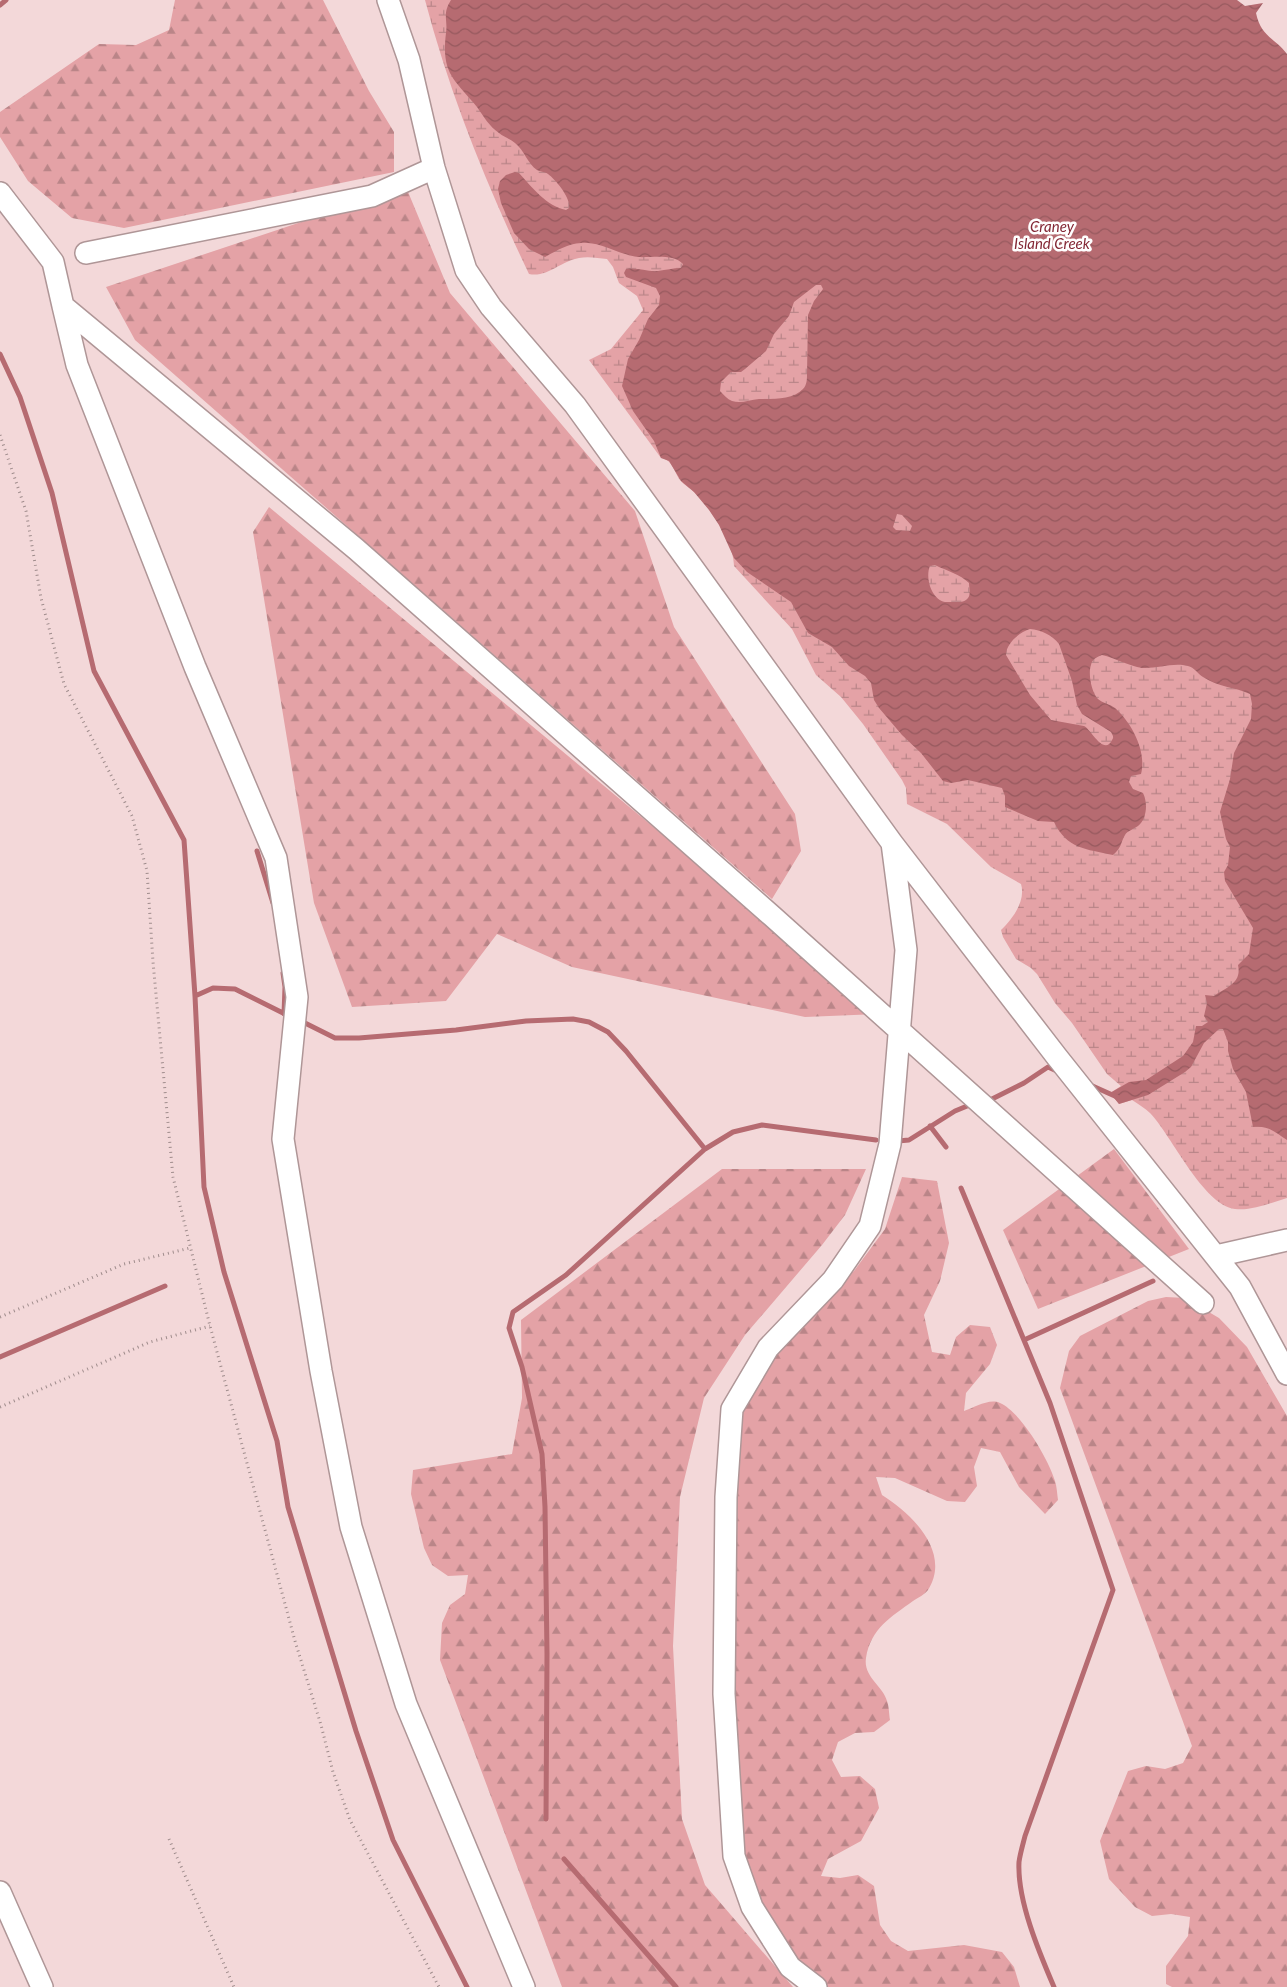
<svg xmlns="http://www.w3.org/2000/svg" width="1287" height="1987" font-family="Lato,sans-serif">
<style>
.forest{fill:url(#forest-firs)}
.wetland{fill:url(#wetland-marsh)}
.water{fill:url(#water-waves);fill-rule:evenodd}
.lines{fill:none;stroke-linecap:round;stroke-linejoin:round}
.stream{stroke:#b66b71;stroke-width:5}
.minor-casing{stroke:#af9697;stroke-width:24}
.path{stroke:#9f8c8c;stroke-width:3;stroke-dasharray:1 4;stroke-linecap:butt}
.minor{stroke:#fff;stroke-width:21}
.labels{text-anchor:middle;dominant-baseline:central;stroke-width:5;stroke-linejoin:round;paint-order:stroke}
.water-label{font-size:15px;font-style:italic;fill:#832735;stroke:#fff}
</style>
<defs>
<pattern id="forest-firs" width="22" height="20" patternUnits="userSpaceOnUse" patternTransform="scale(1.25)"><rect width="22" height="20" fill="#e4a2a6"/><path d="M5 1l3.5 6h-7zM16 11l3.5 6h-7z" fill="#ba8588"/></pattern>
<pattern id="wetland-marsh" width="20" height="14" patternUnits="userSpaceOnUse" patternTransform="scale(1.25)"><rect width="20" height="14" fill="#e4a2a6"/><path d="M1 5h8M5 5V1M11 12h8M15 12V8" fill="none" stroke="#ba8588"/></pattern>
<pattern id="water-waves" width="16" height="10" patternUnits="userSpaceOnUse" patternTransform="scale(1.25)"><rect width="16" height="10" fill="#b66b71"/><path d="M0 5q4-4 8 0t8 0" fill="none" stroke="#96595e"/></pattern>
</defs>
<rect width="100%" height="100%" fill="#f3d8d9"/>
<path class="forest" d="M175,0H323L369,91L394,132V172L124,228L72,218L28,181L0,137V112L99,44L136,45L169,30Z
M406,187L450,293L635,511L674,627L795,814L801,851L772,899L135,340L106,287Z
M269,507L878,1014L805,1017L572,967L497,934L446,1001L352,1007L314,903L253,532Z
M1114,1149L1189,1249L1038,1309L1003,1230Z
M722,1169H866L845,1215L822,1245L745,1335L704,1398L680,1497L673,1646L682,1819L705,1885L793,1987H562L440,1660L442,1623L450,1605L465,1594L468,1575L448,1576L432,1565L424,1548L411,1494L413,1470L512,1454L522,1398L521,1320Z
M902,1177L937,1181L949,1243L940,1281L924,1315L932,1352L950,1355L956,1337L970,1325L990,1327L997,1345L990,1364L966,1393L964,1411C974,1408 989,1398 1000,1403C1021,1412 1049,1460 1055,1481C1057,1487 1057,1494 1058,1500L1045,1514L1019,1487L1000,1452L981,1448L974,1467L977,1486L965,1502L947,1501L895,1478L876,1477L882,1495C911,1513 952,1552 928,1590C925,1594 918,1598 913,1601C891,1617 871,1628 866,1658C863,1677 883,1686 887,1701C889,1706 889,1714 890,1720L874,1732L855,1733L838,1742L832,1760L841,1777L860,1776L875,1789L879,1808L861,1841L828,1859L821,1876L840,1878L858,1875L874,1886L880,1925L891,1941L908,1951L964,1945L1002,1952L1014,1967L1020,1987H822L791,1963L760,1916L739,1851L733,1784L737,1411L810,1305L854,1271L885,1229Z
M1166,1297L1185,1298L1219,1318L1247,1347L1287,1416V1987H1172L1166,1984V1966L1188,1936L1190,1917L1171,1914L1152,1916L1135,1907L1109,1879L1100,1841L1128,1771L1146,1766L1165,1769L1183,1763L1192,1746L1060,1388L1069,1351L1080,1336L1148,1301Z"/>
<path class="wetland" d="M425,0H976L1287,520V1198C1270,1203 1252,1211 1235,1209C1203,1205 1172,1136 1150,1113C1145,1108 1138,1104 1132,1100L1119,1104L1110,1093L1121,1086L1107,1074L1072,1023L1055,1003L1037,974L1031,968L1016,959L1003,937L1001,930C1013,918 1026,901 1021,884L991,867L947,824L907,804L906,788L902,780L863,724L841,697L816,675L792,629L734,566C734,543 711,509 695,493C690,488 684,485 680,480C674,472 672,459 661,458L589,360L611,349L643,310L637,296L619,283L613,267L607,259C598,258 588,256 579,258C561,261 547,278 529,274C487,186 450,95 425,0Z"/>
<path class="water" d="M451,0H1237L1245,6L1263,3L1256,13C1261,37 1274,37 1287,54V1140C1275,1132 1268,1125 1253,1127L1246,1092L1233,1069L1228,1051V1042L1223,1029H1219L1204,1043L1191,1067L1185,1072L1148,1095L1119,1104L1110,1093L1129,1082L1146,1080L1183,1056L1193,1042L1196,1026H1202L1208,1022L1204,1016L1207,1003L1205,995L1214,996C1227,987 1242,983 1238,965L1249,954L1253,928L1225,881L1224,872L1228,865L1230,847L1226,839L1220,812L1230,779L1234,753L1251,719L1252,704L1250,694C1235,687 1218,687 1203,677C1198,674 1194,667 1188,666C1173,662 1157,669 1142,668C1129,666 1115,658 1102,655C1097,657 1092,659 1091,665C1088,673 1091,692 1098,699C1102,703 1110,704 1115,708C1132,723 1147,752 1141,774L1131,776L1129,782L1133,789L1143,793C1148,803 1147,819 1138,826C1134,829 1127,831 1125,835C1120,844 1122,847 1113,855C1086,849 1067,849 1054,822L1038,821L1005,807V796L1002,788L968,780L951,783L943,781L921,753L902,735L879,708L874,700L871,683L865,676L849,666L832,647L808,633L791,602L747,572L734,558L719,525L709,510L694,492L681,481L669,461L661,458L654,441L633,411L622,386L628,359L639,340L648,319L659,305L660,296L656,288L626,277L624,273L626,269C637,267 647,272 658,271C666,270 673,268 681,268L683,264C673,253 651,258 638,257C619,255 600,241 581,243C567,244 556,251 545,257L529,249L514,233L501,203L498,189L500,181L506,175L515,172L519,173C532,187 546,206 566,210L569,208C571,198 556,180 548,174C544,171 540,172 537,170C528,164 524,150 515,143C510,139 504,137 499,133C489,126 484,117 477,107C454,79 441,74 446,33C448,20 442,14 451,0ZM816,285H821L823,289L814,301L808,315L807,374C807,379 807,385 803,389C793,400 772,399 759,399C749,400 741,404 732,401C727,399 724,395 720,391L721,382L731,372H741L745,369L766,351L774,334L789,316L794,302ZM897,514L902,515L912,526L910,531L896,530L893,527ZM935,565C947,571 960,574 969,583C969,587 971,594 968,598C965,602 961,602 957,602C953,602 949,602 945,602C931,599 925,577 930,566ZM1030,629C1041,630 1052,635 1059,644L1072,681L1077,705L1082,714L1111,732C1113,736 1114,737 1112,740C1104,757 1090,728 1084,726L1051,720L1030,695L1006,655C1006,643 1020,632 1030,629Z"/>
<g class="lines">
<path class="stream" d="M0,5L6,0
M0,354L20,397L52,493L94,671L184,840L195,996L204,1187L224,1272L277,1441L288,1507L356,1731L393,1840L467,1987
M257,851L273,903
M283,973L285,987L284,1014
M195,996L213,988L235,989L287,1015
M303,1022L335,1038H359L456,1030L526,1021L573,1019L589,1022L608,1032L626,1051L705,1149
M1088,1084L1117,1097
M988,1101L1024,1083L1048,1067L1059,1072
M930,1126L946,1147
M898,1141L909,1140L955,1111L972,1104
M961,1188L1050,1403L1113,1590L1025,1836C1023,1844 1020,1854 1019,1862C1017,1900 1039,1952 1054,1987
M1024,1340L1153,1281
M0,1357L165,1286
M546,1819L547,1654L545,1507L542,1454L522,1367L509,1328L513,1312L566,1275L705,1149L733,1132L762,1125L876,1140
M564,1859L676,1987"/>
<defs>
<path id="minor" d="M388,0L409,60L434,168L466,270L491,307L575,405L892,843L906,950L890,1144L870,1226L833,1280L768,1348L732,1409L726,1497L724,1694L734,1856L752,1907L790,1967L816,1987
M0,193L53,262L63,306L356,549L772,916L1203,1303
M86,253L372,196L434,168
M63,306L77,365L195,667L276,858L297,997L283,1139L321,1371L351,1527L406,1704L524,1987
M892,843L1057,1057L1240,1287L1287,1374
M1216,1256L1287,1240
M0,1892L42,1987"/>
</defs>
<use href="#minor" class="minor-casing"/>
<path class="path" d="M0,435L26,511L41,598L64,684L132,816L147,871L153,962L173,1177L210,1326L295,1641L321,1725L333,1772L350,1820L439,1987
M0,1317L124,1264L190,1248
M0,1407L150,1342L210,1326
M169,1839L234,1987"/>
<use href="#minor" class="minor"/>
</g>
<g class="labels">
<g class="water-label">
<text x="1052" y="226">Craney<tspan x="1052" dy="17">Island Creek</tspan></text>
</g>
</g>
</svg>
